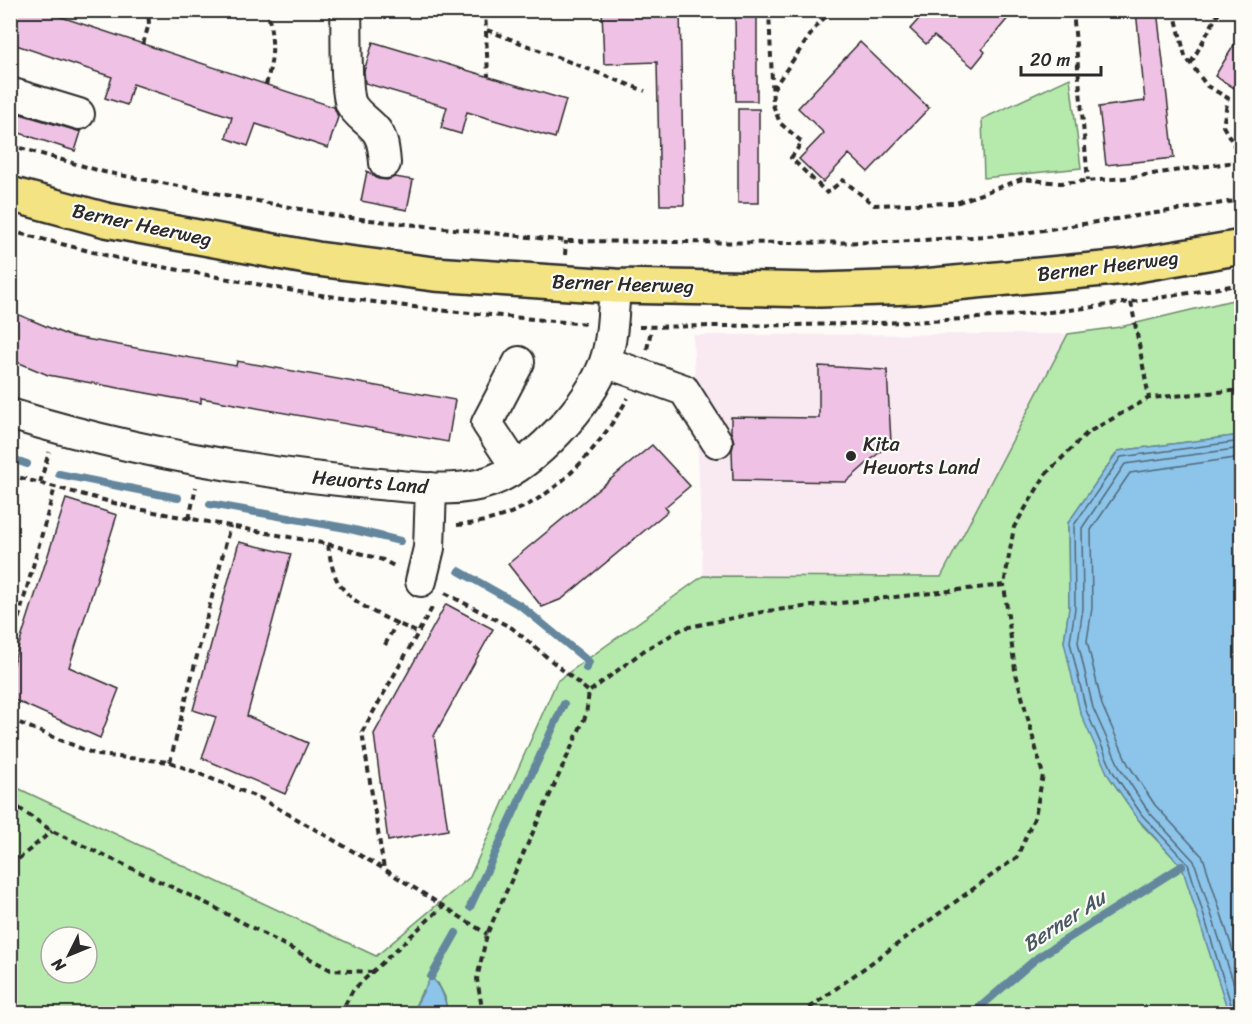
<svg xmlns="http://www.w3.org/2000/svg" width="1252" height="1024" font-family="Sriracha,sans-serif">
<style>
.built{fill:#f9eaf2}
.green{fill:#b5eaac;stroke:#708a6c;stroke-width:1.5;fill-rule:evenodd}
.water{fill:#8cc4ea;stroke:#65879e;stroke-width:1.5}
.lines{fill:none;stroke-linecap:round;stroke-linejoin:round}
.shore{stroke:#526877;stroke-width:1.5}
.stream{stroke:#65879e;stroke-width:8}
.building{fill:#efc1e5;stroke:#2b2b2b;stroke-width:1.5}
.minor-casing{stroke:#2b2b2b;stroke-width:34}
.major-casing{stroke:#2b2b2b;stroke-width:38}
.path{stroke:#2b2b2b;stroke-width:4;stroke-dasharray:6 4.5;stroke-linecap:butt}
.minor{stroke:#fdfcf7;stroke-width:30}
.major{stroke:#f4e382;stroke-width:33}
.poi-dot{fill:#2b2b2b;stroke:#fdfcf7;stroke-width:2}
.labels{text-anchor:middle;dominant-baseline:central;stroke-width:4.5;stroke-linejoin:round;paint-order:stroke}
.street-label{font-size:20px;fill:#2b2b2b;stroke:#fdfcf7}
.poi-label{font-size:20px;fill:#2b2b2b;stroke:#fdfcf7;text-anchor:start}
.water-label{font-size:21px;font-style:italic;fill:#485964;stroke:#fdfcf7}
</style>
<rect width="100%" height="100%" fill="#fdfcf7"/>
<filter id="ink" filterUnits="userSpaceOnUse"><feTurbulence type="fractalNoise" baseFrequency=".0167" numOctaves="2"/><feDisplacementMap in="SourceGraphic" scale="12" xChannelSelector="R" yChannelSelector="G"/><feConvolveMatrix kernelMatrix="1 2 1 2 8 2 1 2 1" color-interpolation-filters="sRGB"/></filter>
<g filter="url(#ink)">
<path class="built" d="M1068,334L941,577L703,576L693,335Z"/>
<path class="green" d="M1070,78L1081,168L984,178L982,119Z
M1241,298V435L1118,451L1068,523L1069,608L1064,641L1108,775L1143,826L1182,866L1229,1013L447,1014L445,997L438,983L422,991L412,1013L11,1014V785L376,956L470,877L557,681L703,576L941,577L1068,334L1120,327ZM51,937H87V973H51Z"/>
<path class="water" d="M1241,435L1242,1013L1229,1014L1182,867L1138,819L1108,775L1080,712L1064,642L1069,608L1068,523L1118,451Z
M431,977C442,987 446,999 447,1013H412Z"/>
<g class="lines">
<path class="shore" d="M1242,448L1125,464L1082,528L1083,608L1078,642L1093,708L1120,768L1148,811L1194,861L1242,1009
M1242,457L1130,473L1091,530L1092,608L1087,641L1102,705L1128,764L1155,805L1203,857L1242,979
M1234,1014L1188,864L1142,815L1113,772L1086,710L1070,642L1075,608L1074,525L1121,457L1242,441"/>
<path class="stream" d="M10,458L27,464
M59,474L178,498
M210,504L346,528L400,541
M459,571L521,606L589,662L586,668
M470,907L564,704
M431,977L456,933
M972,1014L1037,958L1182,866"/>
</g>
<path class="building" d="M10,10H40L334,107L338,117L328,148L256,124L248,146L226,138L232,117L133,84L127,105L105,98L112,77L10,43Z
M602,10H680L684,205H660L657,62L604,64Z
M735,10H757V101H736Z
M927,10H1015L982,49L985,52L973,67L934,36L926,44L910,29Z
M1136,10H1157L1174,158L1106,165L1099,107L1145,101Z
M1242,32V93L1215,76Z
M373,42L566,100L555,138L467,112L461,134L441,128L447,107L365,83L364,71Z
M860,42L929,108L868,172L849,154L823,182L799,159L824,133L798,108Z
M738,109H759V203H738Z
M10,111L81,132L75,151L10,130Z
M367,171L378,179L387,180L395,177L413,180L407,210L361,201Z
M10,311L69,336L236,366L237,361L455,400L448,442L201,398V403L48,375L10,359Z
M819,366L887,370L891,442L846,482L733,480L732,450L734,442L731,432V417L819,418Z
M652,445L690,486L665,507L668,511L562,599L542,607L508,564Z
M66,499L117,515L69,667L119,689L100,738L10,698V673Z
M239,542L291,554L247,716L308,743L285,794L202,758L216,717L193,710Z
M446,604L493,629L434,736L448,830L388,841L374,734Z"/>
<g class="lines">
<defs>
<path id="minor" d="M346,10C347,29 345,90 351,104C356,114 367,120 374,128C383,137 384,151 385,163
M10,93L79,114
M605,362L684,390L717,442
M10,414C130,451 255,473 379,484C416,487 456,494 491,481C535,464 589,405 605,362C613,338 613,311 615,286
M516,467L487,423L519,362
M421,581L429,548L431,488"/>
<path id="major" d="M10,194L106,220L317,259L434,274L615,286L820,290L913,287L1125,267L1242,247"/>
</defs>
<use href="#minor" class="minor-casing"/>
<use href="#major" class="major-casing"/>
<path class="path" d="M485,10L488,76
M769,10L773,105L780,123L802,142L791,158L827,193L843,180L874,205L956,203L1022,179L1060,183L1125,178L1242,161
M1073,10L1088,181
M1174,10L1185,56L1207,86L1228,98L1223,126L1242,159
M487,30L645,91
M143,44L149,24L148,10
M1191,63L1220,10
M266,85C275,51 273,44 268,10
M773,89L818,24L833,10
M10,145L104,172L342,217L566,241L790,243L894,242L1017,234L1242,200
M10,231L125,260L305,293L437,310L586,324
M565,255L566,241
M1131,302L1149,398
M639,327C765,325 891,326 1016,315C1092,309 1167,297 1242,284
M647,349L652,326
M10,475L133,508L332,545L383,560L396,567
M40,483L49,452
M189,519L196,487
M457,525C537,520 589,464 628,398
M328,545C330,557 332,571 338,582C354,608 392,620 418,633
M445,593L512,628L589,692
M432,608L362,732L384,869L443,906
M385,645L397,622
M10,649L55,487
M10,719L97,755L170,762L262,799L384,869
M170,762L230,526
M10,802L52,831L210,905L331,970L373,972
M10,866L52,831
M340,1014L353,990L443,906L487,934
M483,1014L477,979L487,934L586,715L589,692L646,649L684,628L767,611L1004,585L1014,527L1046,474L1087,433L1149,398L1242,390
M801,1014L1017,857L1035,816L1043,775L1015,670L1004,585"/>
<use href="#minor" class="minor"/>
<use href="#major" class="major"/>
</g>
</g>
<circle class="poi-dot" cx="851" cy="456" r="6"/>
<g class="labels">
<g class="street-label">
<text transform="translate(142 225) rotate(12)">Berner Heerweg</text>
<text transform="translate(1108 266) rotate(-7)">Berner Heerweg</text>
<text transform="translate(623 284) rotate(2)">Berner Heerweg</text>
<text transform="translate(370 482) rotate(5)">Heuorts Land</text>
</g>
<g class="poi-label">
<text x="863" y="444">Kita<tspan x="863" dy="23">Heuorts Land</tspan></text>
</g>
<g class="water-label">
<text transform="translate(1064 921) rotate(-33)">Berner Au</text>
</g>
</g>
<rect width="1252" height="1024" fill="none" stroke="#fdfcf7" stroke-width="36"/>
<rect x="18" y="18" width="1216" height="988" fill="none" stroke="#2b2b2b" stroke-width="2" filter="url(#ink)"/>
<g transform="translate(69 955) rotate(227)"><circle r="28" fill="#fdfcf7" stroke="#a9a8a5" stroke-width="1.5"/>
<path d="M0-4.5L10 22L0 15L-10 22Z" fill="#2b2b2b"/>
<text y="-9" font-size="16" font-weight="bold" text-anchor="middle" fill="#2b2b2b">N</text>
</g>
<path d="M1021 66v9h80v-9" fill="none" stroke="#2b2b2b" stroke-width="3"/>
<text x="1030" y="66" font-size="18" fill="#2b2b2b" stroke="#fdfcf7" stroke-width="4.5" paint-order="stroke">20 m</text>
</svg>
